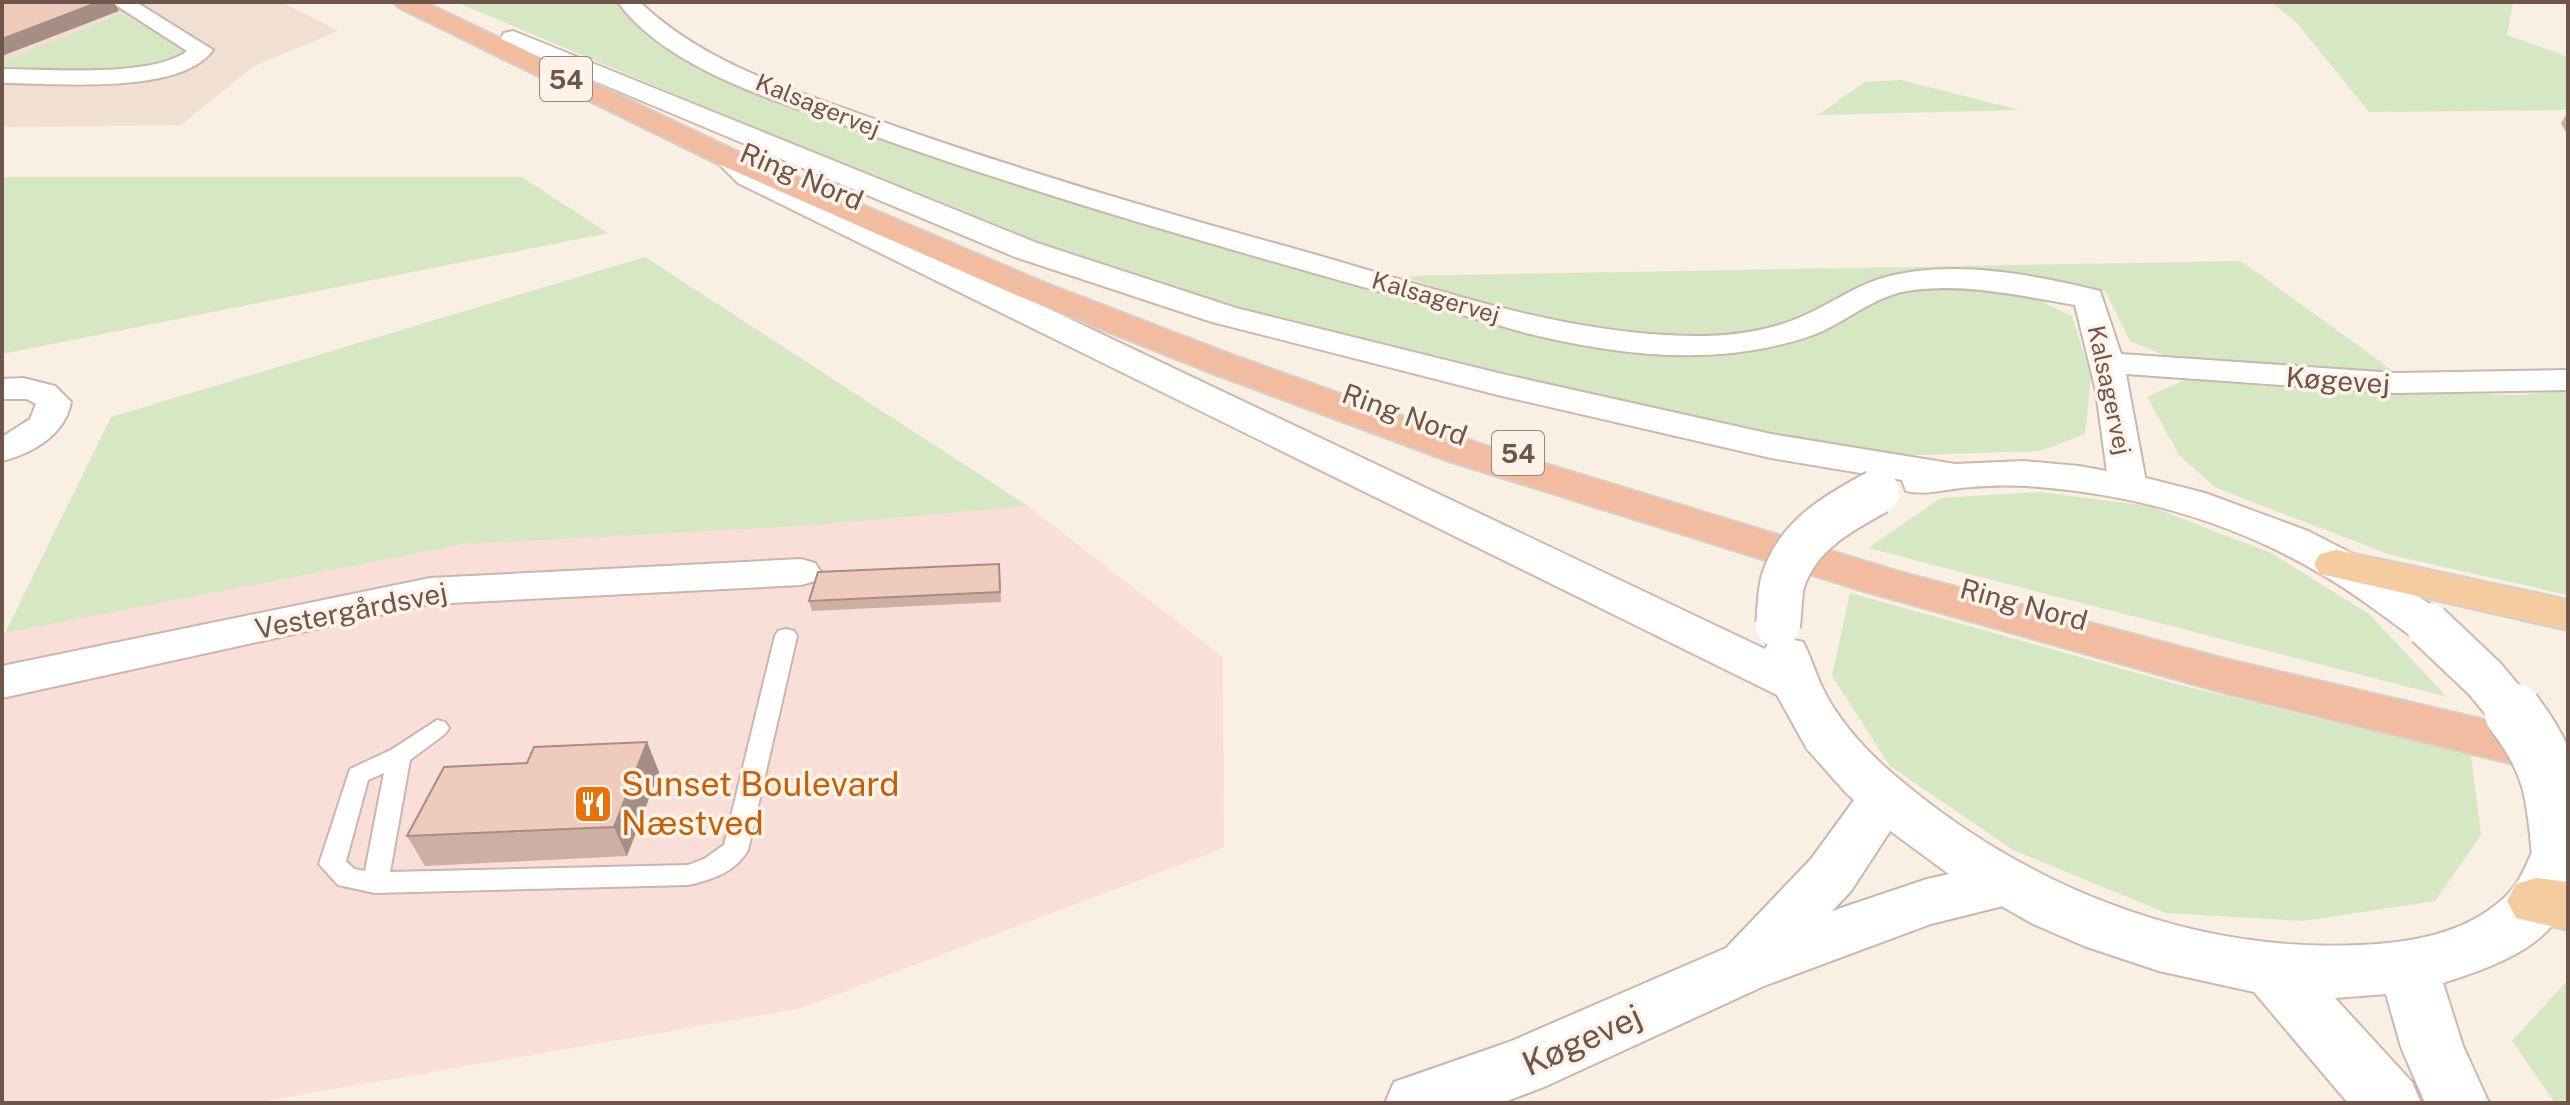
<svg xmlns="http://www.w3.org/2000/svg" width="2570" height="1105" font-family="'Public Sans',sans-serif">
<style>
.residential{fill:#f1e0d2}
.commercial{fill:#faded8}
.green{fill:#d5e7c3}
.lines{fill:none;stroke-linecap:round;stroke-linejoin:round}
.service-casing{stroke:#cab6ab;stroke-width:4}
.minor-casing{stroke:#cab6ab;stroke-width:4}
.tertiary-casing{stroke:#cab6ab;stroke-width:4}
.secondary-casing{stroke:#cfb7ab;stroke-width:4}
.primary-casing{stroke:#d7cfcd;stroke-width:4}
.trunk-casing{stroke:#d7cfcd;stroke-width:4}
.service{fill:#fff;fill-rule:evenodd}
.minor{fill:#fff;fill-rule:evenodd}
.tertiary{fill:#fff;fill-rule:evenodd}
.secondary{fill:#fff;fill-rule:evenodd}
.primary{fill:#f4cca0;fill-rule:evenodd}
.trunk{fill:#f2bca0;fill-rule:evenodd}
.secondary-bridge-far1-casing{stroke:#cfb7ab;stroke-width:48;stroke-linecap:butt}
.secondary-bridge-casing{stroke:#cfb7ab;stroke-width:61;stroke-linecap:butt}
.secondary-bridge-far1{stroke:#fff;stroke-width:44}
.secondary-bridge{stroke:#fff;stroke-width:57}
.wall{fill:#cdafa3}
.shaded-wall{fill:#a78e84}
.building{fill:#eecbbd;stroke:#a78e84;stroke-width:2}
.labels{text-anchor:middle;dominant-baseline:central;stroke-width:7;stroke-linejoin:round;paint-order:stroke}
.far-street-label{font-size:24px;fill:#70554b;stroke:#fef3e9}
.shield{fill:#fef3e9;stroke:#9b847a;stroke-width:2}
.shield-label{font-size:26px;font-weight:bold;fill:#70554b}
.street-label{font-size:28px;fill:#70554b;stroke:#fef3e9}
.near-food-label{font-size:34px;fill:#c56008;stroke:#fef3e9;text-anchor:start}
.near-street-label{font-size:34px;fill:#70554b;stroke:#fef3e9}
</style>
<rect width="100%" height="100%" fill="#faefe3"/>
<path class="residential" d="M2,2H282L338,31L254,66L181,125L2,127Z"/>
<path class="commercial" d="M1028,506L1223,657L1224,848L798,1009L252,1103H2V637L5,633L465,544Z"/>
<path class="green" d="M456,2H620L634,23L705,66L1009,183L1529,333L1629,351L1712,354L1780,346L1887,293L1954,287L2030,296L2072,316L2091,377L2085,434L2040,451L1884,456L1772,437L1494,376L1229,307L1028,243Z
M2271,2H2513L2507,35L2568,57V110L2369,112L2296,22Z
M120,14L192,51L145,71H2V62Z
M1901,80L2020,110L1818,115L1865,82Z
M2,177H522L608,233L2,354Z
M645,257L1028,506L812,525L465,544L5,633L111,417Z
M2241,261L2396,373L2171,358L2130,341L2105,291C2028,283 1946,264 1870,282C1849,287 1831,306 1812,315C1778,331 1738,337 1700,339C1597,344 1497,307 1400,276Z
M2185,380L2320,390L2521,395L2568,390V595L2391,555L2216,488L2179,455L2147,397Z
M2039,492L2149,506L2271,553L2369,614L2447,697L1868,548L1941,498Z
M1850,593L2176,684L2471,755L2481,835L2435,901L2303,921L2166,913L2013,850L1890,766L1832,676Z
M2568,980V1103H2555L2512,1041Z"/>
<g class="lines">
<defs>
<path id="service" d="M786,629L794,631L797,636L748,850C736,872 711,880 688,885L375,893L338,885L319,864L350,769L391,750L437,720L445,722L449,728L445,734L410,760L390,872L688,865L704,859L724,845L775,636L778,631ZM384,773L365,871L354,869L346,861L368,780Z"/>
<path id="minor" d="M111,2H136L213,50C180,96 53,83 2,83V69C47,69 152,78 187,51Z
M618,2H640C705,65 796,91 880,121C1018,170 1158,211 1299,250C1428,286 1563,336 1697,336C1733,336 1770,331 1803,316C1829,305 1852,288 1879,279C1948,258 2031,274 2100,291L2121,354L2395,373L2568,370V390L2395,393L2126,374L2147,487L2141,495L2128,498L2115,495L2109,487L2096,391L2075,305C2020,296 1963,282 1907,291C1872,297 1845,323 1813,335C1720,368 1620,356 1526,333C1305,270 1082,211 866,133C788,104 668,72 618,2Z
M23,378L55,386L71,402C65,435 33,453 2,461V437L30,419L36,404L27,399H2V379Z
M801,559L815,563L821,572L815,581L801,585L430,604L2,698V666L430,578Z"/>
<path id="tertiary" d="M1884,779L1903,785L1911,799L1851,891L1832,911L1927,879L2007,861L2027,868L2035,884L2027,900L1931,924L1764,986L1544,1087L1502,1103H1385L1394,1082L1509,1042L1726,948L1811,859L1865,785Z"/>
<path id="secondary" d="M513,31L1037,243L1236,308L1502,374L1771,434L1955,464L2024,461L2079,466L2150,479L2205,493L2308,531L2353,554L2445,614L2451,625L2445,636L2428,641L2411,636C2382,615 2353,592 2321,574C2235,523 2138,495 2039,487C2017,485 1994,485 1972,487C1949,488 1929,496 1906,491L1902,480L1771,458L1502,396L1212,322L1015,257L504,43L501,38L504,33Z
M726,148L736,151L758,171L1765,649L1769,642L1786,638L1803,642C1811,657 1815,672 1822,687C1837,718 1860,744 1885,767C2015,882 2184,953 2359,945C2410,943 2466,934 2505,897C2523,880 2529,856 2540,835L2560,828L2568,831C2568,851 2570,880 2567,899C2550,949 2488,968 2443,983L2463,1046L2489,1103H2425L2401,1047L2386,994L2335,998L2412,1082L2421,1103H2348L2254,992L2159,971L2084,946L2033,924L1961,883L1893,833L1847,794L1807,749L1777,695L738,183L712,157L716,151Z"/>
<path id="primary" d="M2336,550L2568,600V630L2320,574L2314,564L2320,554Z
M2536,878L2568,882V930L2516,918L2507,901L2516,884Z"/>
<path id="trunk" d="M394,2H424L736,151L1040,281L1235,356L1477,443L1896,571L2229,660L2558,737L2568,740V772L2558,775L2229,694L1864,591L1449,461L1209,372L1016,295L716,163L398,7Z"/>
</defs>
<use href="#service" class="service-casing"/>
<use href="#minor" class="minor-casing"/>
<use href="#tertiary" class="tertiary-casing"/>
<use href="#secondary" class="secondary-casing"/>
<use href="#primary" class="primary-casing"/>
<use href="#trunk" class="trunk-casing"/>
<use href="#service" class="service"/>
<use href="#minor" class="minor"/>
<use href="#tertiary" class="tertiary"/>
<use href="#secondary" class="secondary"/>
<use href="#primary" class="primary"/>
<use href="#trunk" class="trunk"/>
<defs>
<path id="secondary-bridge-far1" d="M1778,625C1780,611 1779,595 1783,581C1797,536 1838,513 1877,492
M2428,625L2485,679L2514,714"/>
<path id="secondary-bridge" d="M2513,712C2551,761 2555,791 2560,850"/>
</defs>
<use href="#secondary-bridge-far1" class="secondary-bridge-far1-casing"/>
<use href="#secondary-bridge" class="secondary-bridge-casing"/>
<use href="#secondary-bridge-far1" class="secondary-bridge-far1"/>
<use href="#secondary-bridge" class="secondary-bridge"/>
</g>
<path class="wall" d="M2568,112V136L2561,123Z
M1000,574L1001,602L812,611L809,601Z
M647,742L659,772L627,856L425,866L407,836L527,763Z"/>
<path class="shaded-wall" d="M99,2H114L119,11L2,56V39Z
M647,742L659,772L627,856L614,827Z"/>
<path class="building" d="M2,2H99L2,39Z
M999,564L1000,592L809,601L818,572Z
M647,742L614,827L407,836L444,767L527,763L534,747Z"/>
<defs>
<symbol id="restaurant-square" viewBox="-11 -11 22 22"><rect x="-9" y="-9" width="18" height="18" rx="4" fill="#e8710a" stroke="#fef3e9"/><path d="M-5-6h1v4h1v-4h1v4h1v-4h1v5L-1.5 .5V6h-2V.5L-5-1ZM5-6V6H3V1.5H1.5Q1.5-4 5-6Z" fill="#fff"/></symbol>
</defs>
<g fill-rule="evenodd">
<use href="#restaurant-square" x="571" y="782" width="44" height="44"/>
</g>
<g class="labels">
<g class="far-street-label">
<text transform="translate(818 105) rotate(22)">Kalsagervej</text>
<text transform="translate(1436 297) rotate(16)">Kalsagervej</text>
<text transform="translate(2110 390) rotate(78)">Kalsagervej</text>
</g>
<g class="shield">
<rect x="540" y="57" width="52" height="44" rx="6"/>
<rect x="1492" y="431" width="52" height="44" rx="6"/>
</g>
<g class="shield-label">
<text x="566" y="79">54</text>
<text x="1518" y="453">54</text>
</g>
<g class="street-label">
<text transform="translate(802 176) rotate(23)">Ring Nord</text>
<text transform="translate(2338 380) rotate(4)">Køgevej</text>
<text transform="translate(1405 414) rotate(20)">Ring Nord</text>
<text transform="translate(2024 604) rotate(15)">Ring Nord</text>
<text transform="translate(351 610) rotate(-11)">Vestergårdsvej</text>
</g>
<g class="near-food-label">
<text x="621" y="784">Sunset Boulevard<tspan x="621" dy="39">Næstved</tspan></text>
</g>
<g class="near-street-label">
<text transform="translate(1582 1040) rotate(-24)">Køgevej</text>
</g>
</g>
<rect width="2570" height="1105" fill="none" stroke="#70554b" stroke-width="8"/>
</svg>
